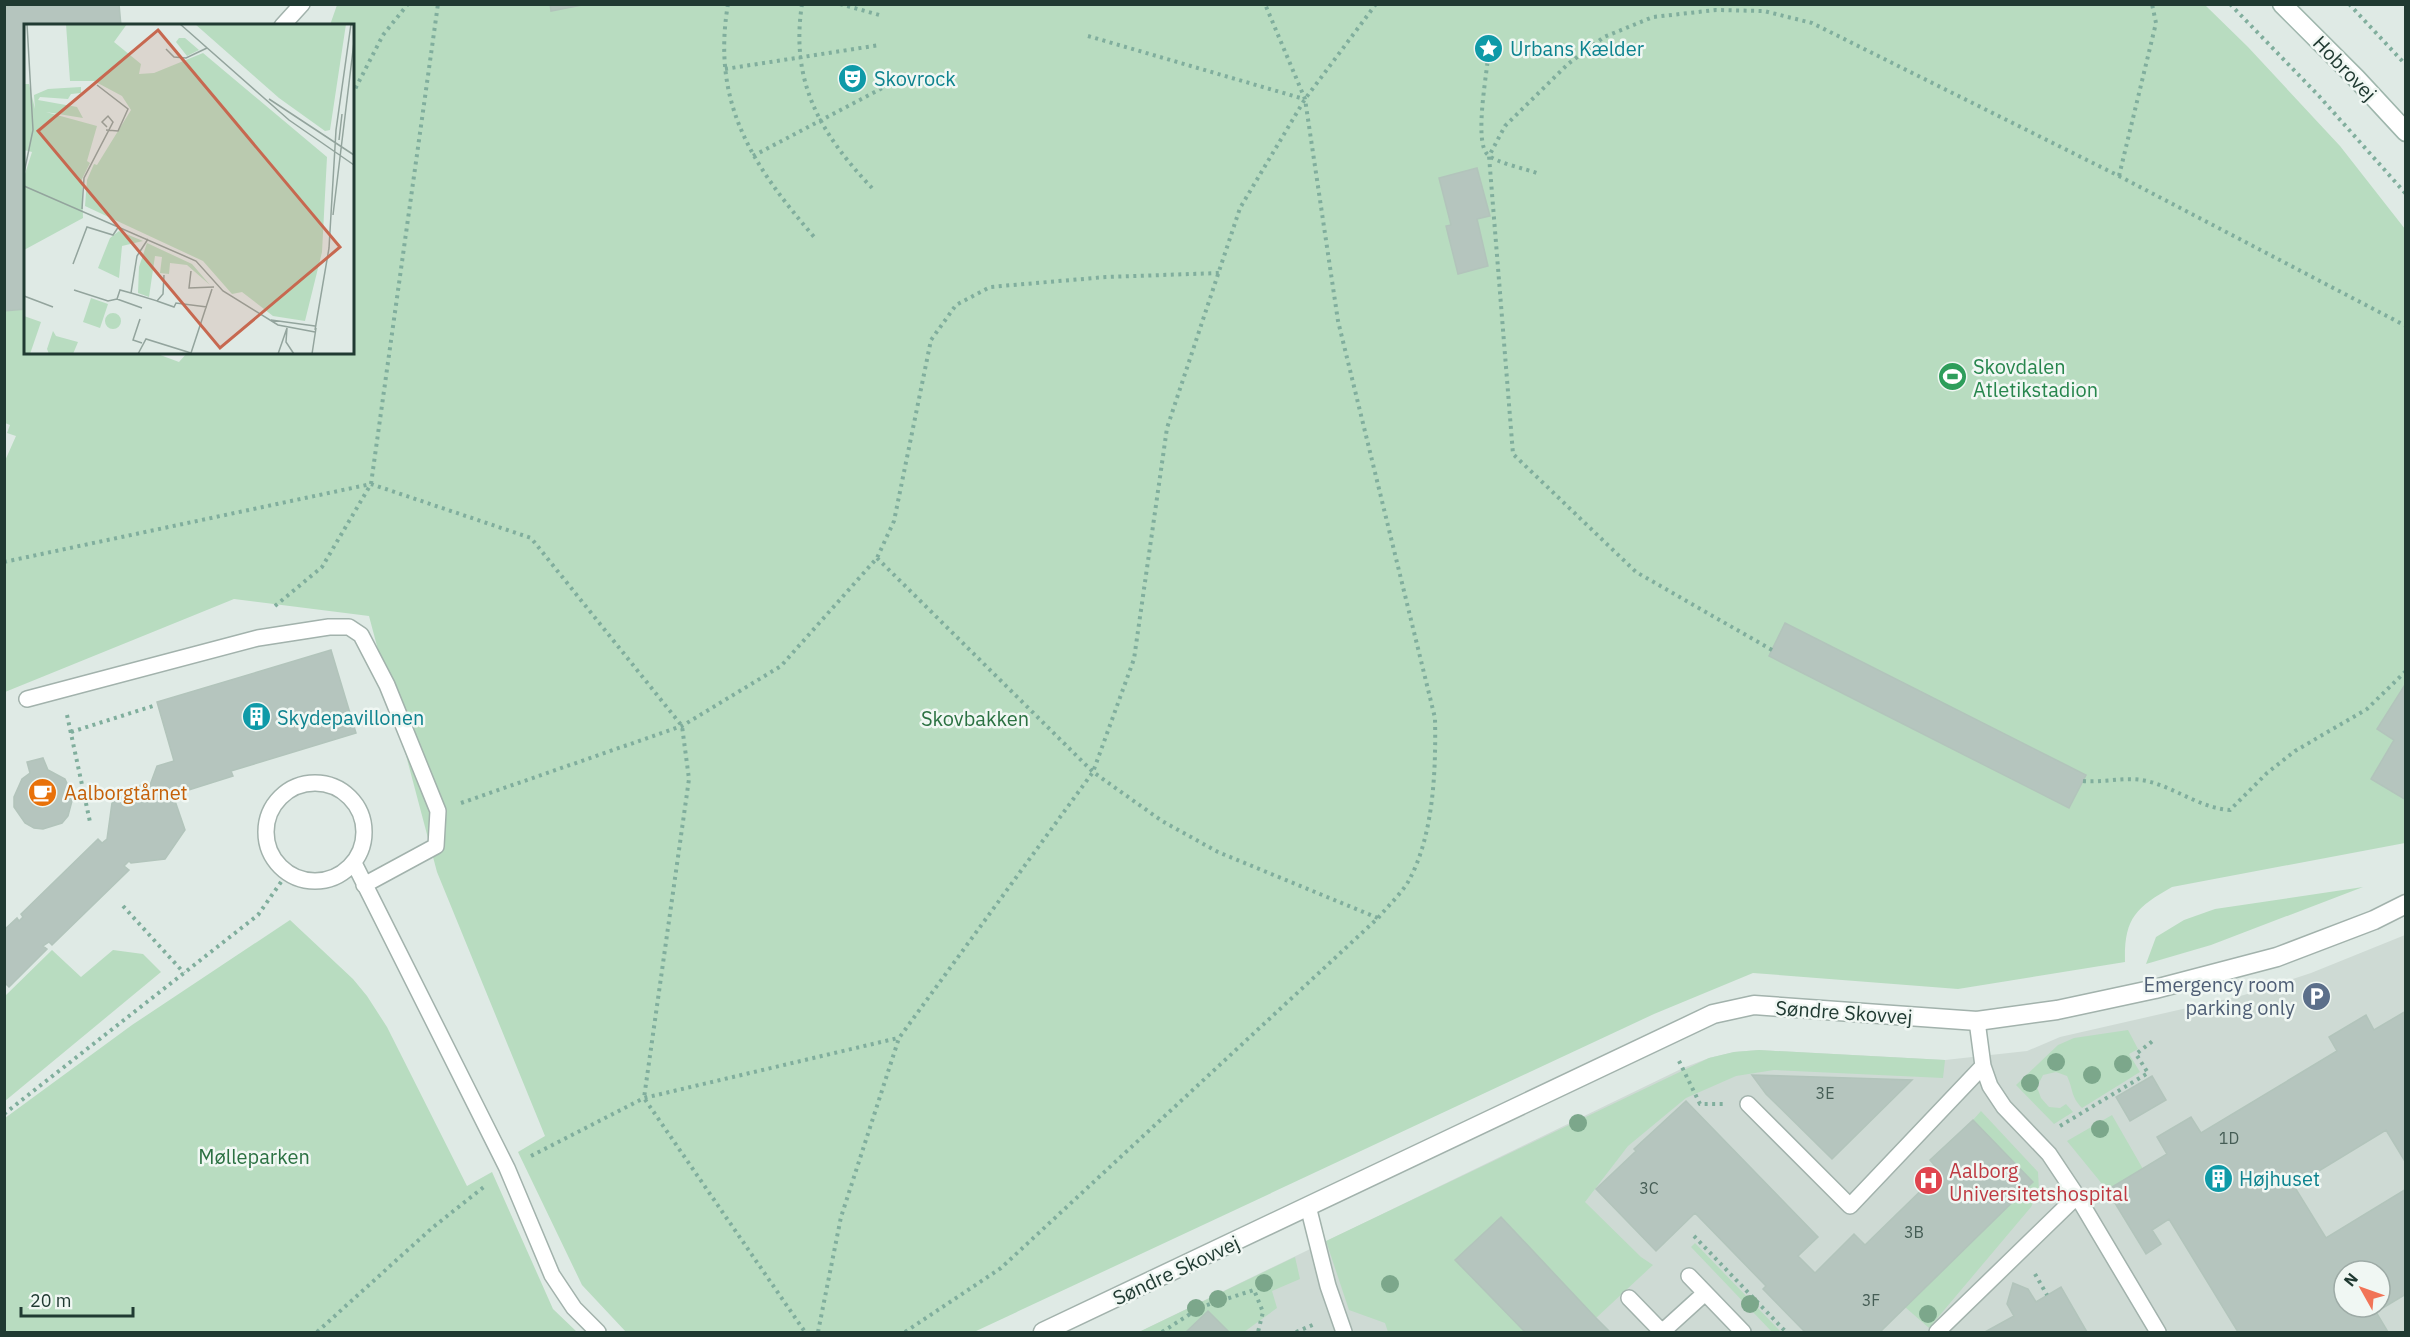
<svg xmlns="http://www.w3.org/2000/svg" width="2410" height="1337" font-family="'IBM Plex Sans',sans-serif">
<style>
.built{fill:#cedad4;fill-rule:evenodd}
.green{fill:#b8dcc0}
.building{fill:#b5c5be;stroke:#b2c4bb;stroke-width:1.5;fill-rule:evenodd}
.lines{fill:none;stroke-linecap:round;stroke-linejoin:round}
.service-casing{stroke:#a2b2ac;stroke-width:18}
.minor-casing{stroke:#a2b2ac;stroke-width:21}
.secondary-casing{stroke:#9eb6ac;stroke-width:21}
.path{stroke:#80ae9d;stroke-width:4;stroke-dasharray:3 4.5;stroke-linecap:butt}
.service{stroke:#fff;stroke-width:15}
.minor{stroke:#fff;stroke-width:18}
.secondary{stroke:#fff;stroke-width:18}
.tree{fill:#7ca78b}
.labels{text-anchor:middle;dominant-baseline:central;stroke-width:5;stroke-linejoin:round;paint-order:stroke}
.number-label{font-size:16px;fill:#455d55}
.culture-label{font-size:20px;fill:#0d838f;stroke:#f0f7f3;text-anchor:start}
.street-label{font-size:20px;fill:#203a32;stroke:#f0f7f3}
.leisure-label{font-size:20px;fill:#27864d;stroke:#f0f7f3;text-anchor:start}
.park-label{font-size:20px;fill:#2b7142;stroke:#f0f7f3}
.food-label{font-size:20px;fill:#c56008;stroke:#f0f7f3;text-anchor:start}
.service-label{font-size:20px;fill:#4e5e75;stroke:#f0f7f3;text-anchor:end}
.health-label{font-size:20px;fill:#be3a42;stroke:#f0f7f3;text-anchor:start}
.inset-road{fill:none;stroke:#93a49d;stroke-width:1.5}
.view{fill:#c76850;fill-opacity:0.15;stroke:#c76850;stroke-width:3}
.inset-edge{fill:none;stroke:#203a32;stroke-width:3}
</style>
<rect width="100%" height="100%" fill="#dfeae5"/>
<path class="built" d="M2405,935V1332H1139L1683,1068L1709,1058L1734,1052L1759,1050L1945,1060L2027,1051L2060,1037L2244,995L2311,973ZM2344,1271H2380V1307H2344Z"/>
<path class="green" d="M337,5H2205L2248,47L2340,146L2405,229V843L2172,887C2135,908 2124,919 2125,962L1958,989L1753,973L1654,1014L974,1332H626L582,1285L518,1152L545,1136L437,872L369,616L234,599L5,692L4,463L16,436L7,433L10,425L5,423L4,311L25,309L26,352L155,353L179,362L187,353L352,352V26L330,25Z
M2363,887L2211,945L2146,964L2156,937L2184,920L2215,909Z
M290,920L353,979L367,996L387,1027L467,1186L492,1172L553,1309L577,1332H5V1118L132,1025Z
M52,950L81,977L113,950L143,954L161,972L5,1101V996Z
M2128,1030L2138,1049L2129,1054L2140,1072L2082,1108C2070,1095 2074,1091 2067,1076L2056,1072L2043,1075L2037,1087L2041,1098L2049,1107L2060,1108L2066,1104L2073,1112L2054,1124L2016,1085L2058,1045L2074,1038Z
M1759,1050L1945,1060L1943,1078L1774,1070L1736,1076L1686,1098L1628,1146L1585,1202L1641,1257L1653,1265L1596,1318L1501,1217L1455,1260L1525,1332H1388L1385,1323L1349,1310L1326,1241L1709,1058L1734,1052Z
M1981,1111L2038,1172L2039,1190L2031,1207L1929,1328L1905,1307L2033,1182L1973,1120Z
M2112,1115L2143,1169L2107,1190L2067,1141Z
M1695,1243L1781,1332H1772L1691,1247Z
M1295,1257L1300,1279L1272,1291L1277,1308L1244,1332H1139Z"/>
<path class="building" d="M4,4H119L121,26H26V309L4,311Z
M550,4H587L551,11Z
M1477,168L1490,216L1477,219L1488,266L1458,274L1446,226L1451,225L1439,178Z
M1785,623L2086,775L2069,808L1769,656Z
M331,650L356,733L231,771L233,776L173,795L150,785L157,766L174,761L157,702Z
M2406,683V800L2371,779L2394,740L2377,729Z
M43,758L48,770L65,779L73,797L68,816L62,823L43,829L34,828L25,823L14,807V797L22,779L30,773L27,762Z
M144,783L173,795L185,830L165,859L131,863L129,861L124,866L129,870L52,945L49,942L43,946L47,949L9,987L4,982V930L17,918L19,921L23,917L21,914L98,839L102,843L107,839L112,803Z
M2406,1011V1163L2386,1130L2294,1186L2326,1238L2406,1189V1294L2376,1312L2388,1332H2238L2169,1219L2152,1230L2161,1244L2146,1254L2107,1190L2167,1154L2157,1137L2191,1117L2201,1133L2337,1051L2329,1037L2366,1015L2374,1030ZM2344,1271H2380V1307H2344Z
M1752,1075L1912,1080L1832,1159L1766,1094Z
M2152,1076L2166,1100L2130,1121L2116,1097Z
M1686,1101L1818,1237L1798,1256L1815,1273L1854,1234L1865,1245L1940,1172L1930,1160L1973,1120L2033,1182L1880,1332H1805L1763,1289L1766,1286L1695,1213L1656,1251L1596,1189L1636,1151L1634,1149Z
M1501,1217L1596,1318L1610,1332H1525L1455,1260Z
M2013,1283L2028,1289L2036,1302L2061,1287L2087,1332H1985L2014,1316L2007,1304Z
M1208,1311L1229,1332H1186Z"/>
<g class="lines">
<defs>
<path id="service" d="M282,26L302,4
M27,699L258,638L329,627H349L361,635L387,685L438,811L436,846L364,885
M266 832a49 49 0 1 1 98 0a49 49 0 1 1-98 0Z
M354,863L507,1168L552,1275L574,1308L598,1332
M1983,1066L1990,1086L2004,1107L2049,1154L2077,1196L2158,1332
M1748,1104L1850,1206L1983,1066L1977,1021
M1308,1206L1328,1286L1344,1332
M1689,1276L1743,1332
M1629,1298L1662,1332L1705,1293
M1937,1332L2077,1196"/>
<path id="minor" d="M1043,1332L1713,1014L1754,1005L1977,1021L2057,1010L2155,989L2277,957L2374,920L2406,904"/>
<path id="secondary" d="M2282,4L2356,78L2406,132"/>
</defs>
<use href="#service" class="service-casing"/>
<use href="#minor" class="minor-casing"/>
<use href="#secondary" class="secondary-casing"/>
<path class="path" d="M728,4C711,104 753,166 815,238
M802,4C790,82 820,133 872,188
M840,4L883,16
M2230,4L2319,96L2406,194
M2349,4L2406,65
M1088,36L1304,99
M1489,48C1488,69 1473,142 1488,155C1497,163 1526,169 1537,173
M725,69L880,45
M352,95L383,35L408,4
M753,156L890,84
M2119,176L2156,23L2152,4
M877,558L1093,772L1162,821L1218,852L1378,918
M4,562L371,484L531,538L682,726L689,779L644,1098L805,1332
M275,606L322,567L371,484L438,4
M1772,650L1636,572L1513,454L1489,156L1505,126L1568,64L1604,37L1653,17L1716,10L1764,11L1812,23L2119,176L2406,326
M67,715L90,822
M71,732L153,706
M2083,781C2104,783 2125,776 2147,781C2176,788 2200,808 2230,810L2267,773L2295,751L2367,709L2406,671
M461,803L682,726L781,666L877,558L894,521L931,340L956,305L990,287L1106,277L1219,273
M123,906L184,973
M1679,1061L1700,1104H1723
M4,1114L258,915L288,872
M2060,1126L2148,1073L2136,1054L2154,1040
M531,1156L644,1098L898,1038
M1694,1236L1786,1332
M2035,1274L2047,1295
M317,1332L432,1228L485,1186
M818,1332L841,1217L899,1038L1093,772L1134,659L1167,428L1240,208L1305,99L1376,4
M905,1332L1001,1268L1378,918C1388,906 1400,895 1408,882C1434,836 1436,769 1435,718L1338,321L1305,99L1265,4
M1162,1332L1201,1307L1254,1290L1263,1312L1258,1332
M1296,1332L1315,1324"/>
<use href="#service" class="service"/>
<use href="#minor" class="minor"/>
<use href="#secondary" class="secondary"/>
</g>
<g class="tree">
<circle cx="2056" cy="1062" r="9"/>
<circle cx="2123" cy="1064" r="9"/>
<circle cx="2092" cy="1075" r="9"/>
<circle cx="2030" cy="1083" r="9"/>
<circle cx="1578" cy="1123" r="9"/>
<circle cx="2100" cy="1129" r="9"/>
<circle cx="1264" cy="1283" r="9"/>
<circle cx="1390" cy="1284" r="9"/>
<circle cx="1218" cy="1299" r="9"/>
<circle cx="1750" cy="1304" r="9"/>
<circle cx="1196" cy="1308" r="9"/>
<circle cx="1928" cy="1314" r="9"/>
</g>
<defs>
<symbol id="sight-disc" viewBox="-11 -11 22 22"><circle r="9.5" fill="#0f9aa8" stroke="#f0f7f3"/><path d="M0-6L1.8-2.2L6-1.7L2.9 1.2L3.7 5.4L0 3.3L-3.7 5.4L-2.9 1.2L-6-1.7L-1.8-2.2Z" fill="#fff"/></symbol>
<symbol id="theatre-disc" viewBox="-11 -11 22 22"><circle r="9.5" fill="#0f9aa8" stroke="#f0f7f3"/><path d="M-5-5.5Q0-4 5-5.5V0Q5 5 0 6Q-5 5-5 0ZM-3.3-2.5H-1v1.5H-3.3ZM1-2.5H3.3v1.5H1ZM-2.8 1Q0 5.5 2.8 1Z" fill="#fff"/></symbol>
<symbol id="stadium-disc" viewBox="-11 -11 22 22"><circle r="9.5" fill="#2e9e5b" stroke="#f0f7f3"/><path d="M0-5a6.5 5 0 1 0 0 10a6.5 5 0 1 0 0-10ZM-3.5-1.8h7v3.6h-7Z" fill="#fff"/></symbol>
<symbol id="building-disc" viewBox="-11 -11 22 22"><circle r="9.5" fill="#0f9aa8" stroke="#f0f7f3"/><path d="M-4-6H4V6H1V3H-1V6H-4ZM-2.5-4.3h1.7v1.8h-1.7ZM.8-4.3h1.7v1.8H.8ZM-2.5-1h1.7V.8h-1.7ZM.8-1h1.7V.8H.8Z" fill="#fff"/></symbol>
<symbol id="cafe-disc" viewBox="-11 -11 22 22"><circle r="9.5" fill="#e8710a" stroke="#f0f7f3"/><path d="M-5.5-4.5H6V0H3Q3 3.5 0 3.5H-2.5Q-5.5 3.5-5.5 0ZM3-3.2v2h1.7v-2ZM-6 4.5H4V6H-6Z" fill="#fff"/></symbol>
<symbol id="parking-disc" viewBox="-11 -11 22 22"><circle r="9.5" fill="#5c6f8a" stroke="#f0f7f3"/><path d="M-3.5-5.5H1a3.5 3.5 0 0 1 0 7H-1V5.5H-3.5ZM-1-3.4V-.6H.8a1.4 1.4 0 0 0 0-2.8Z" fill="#fff"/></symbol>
<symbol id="hospital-disc" viewBox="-11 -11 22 22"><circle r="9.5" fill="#e0444e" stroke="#f0f7f3"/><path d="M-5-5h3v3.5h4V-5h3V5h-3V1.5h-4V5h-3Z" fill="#fff"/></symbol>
</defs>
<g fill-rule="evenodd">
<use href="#sight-disc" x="1472" y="32" width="33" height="33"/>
<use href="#theatre-disc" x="836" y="62" width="33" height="33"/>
<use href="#stadium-disc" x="1936" y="360" width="33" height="33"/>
<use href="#building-disc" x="240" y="700" width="33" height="33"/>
<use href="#cafe-disc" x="26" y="776" width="33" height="33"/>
<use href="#parking-disc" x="2300" y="980" width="33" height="33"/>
<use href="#building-disc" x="2202" y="1162" width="33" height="33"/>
<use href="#hospital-disc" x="1912" y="1164" width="33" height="33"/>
</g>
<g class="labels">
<g class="number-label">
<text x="1825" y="1093">3E</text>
<text x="2229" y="1138">1D</text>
<text x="1649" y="1188">3C</text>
<text x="1914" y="1232">3B</text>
<text x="1871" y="1300">3F</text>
</g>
<g class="culture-label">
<text x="1510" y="48">Urbans Kælder</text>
<text x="874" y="78">Skovrock</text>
<text x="277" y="717">Skydepavillonen</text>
<text x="2239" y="1178">Højhuset</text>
</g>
<g class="street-label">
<text transform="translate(2345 68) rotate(46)">Hobrovej</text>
<text transform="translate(1844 1012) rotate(4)">Søndre Skovvej</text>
<text transform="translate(1176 1270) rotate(-25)">Søndre Skovvej</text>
</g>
<g class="leisure-label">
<text x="1973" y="366">Skovdalen<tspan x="1973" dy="23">Atletikstadion</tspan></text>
</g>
<g class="park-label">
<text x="975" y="718">Skovbakken</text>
<text x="254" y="1156">Mølleparken</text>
</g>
<g class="food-label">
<text x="64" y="792">Aalborgtårnet</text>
</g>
<g class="service-label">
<text x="2295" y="984">Emergency room<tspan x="2295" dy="23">parking only</tspan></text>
</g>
<g class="health-label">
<text x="1949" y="1170">Aalborg<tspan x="1949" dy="23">Universitetshospital</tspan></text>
</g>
</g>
<g transform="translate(24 24)">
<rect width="330" height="330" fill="#dfeae5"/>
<path d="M42,0H103L90,18L117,40L115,50L130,49L179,29L303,133L298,228L281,297L249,292L218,268L208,270L179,237L61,182L63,156L70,140L73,141L107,86L98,72L70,57H46ZM171,0H322L306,106L301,107L255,74ZM155,14H161L175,26L163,32L152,18ZM0,60H5L11,85L10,71L24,65L57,63V69L47,70L44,75L16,73L14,76L53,83L59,94L22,88L73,102L63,137L66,139L58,155L59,194L0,226V153L8,128L0,126ZM95,207L119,217L98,222L95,254L74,244L86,214ZM123,219L168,240L186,261L163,241L146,239L145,250L136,249L138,233L131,232L125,273L114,269L115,243ZM67,274L84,280L76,304L59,298ZM81 297a8 8 0 1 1 16 0a8 8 0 1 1-16 0ZM0,292L17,298L6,330H0ZM29,307L32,312L54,318L49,330H25L23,325Z" fill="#b8dcc0"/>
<path class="inset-road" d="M156,0L265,96L330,141M142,25L150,33L162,34L183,24M73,61L104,85L94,107L82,106M245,75L330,131M315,116L318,90M0,149L9,106L3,0M0,162L172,237L199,267L254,301L291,308M58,185L60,154L89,98L84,92L78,98L83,103M309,191L330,18M124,215L113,232L107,269L133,277L139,270L140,251M49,240L63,203L89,211L95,202M167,247L165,264L190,263M50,266L84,277L93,275M107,269L96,266L93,275L118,284M0,272L29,283M133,277L150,283L152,279L183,283M116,295L109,316L118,319M247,296L291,302M263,304L262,318L270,330M291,306L305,224L312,106L327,0M114,330L122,315L167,329L188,265M254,330L263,304M288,330L292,304"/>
<path class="view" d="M134,6L316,223L196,324L14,107Z"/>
<rect width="330" height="330" class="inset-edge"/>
</g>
<rect width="2410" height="1337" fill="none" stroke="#203a32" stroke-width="12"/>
<g transform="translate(2362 1289) rotate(310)"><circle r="28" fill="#f0f7f3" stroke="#9daba6" stroke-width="1.5"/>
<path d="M0-4.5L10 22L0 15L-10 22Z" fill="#f17457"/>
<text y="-9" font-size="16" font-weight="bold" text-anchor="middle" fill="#203a32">N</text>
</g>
<path d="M21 1307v9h112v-9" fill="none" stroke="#203a32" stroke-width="3"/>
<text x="30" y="1307" font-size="18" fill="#203a32" stroke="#f0f7f3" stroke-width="4.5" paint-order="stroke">20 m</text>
</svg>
